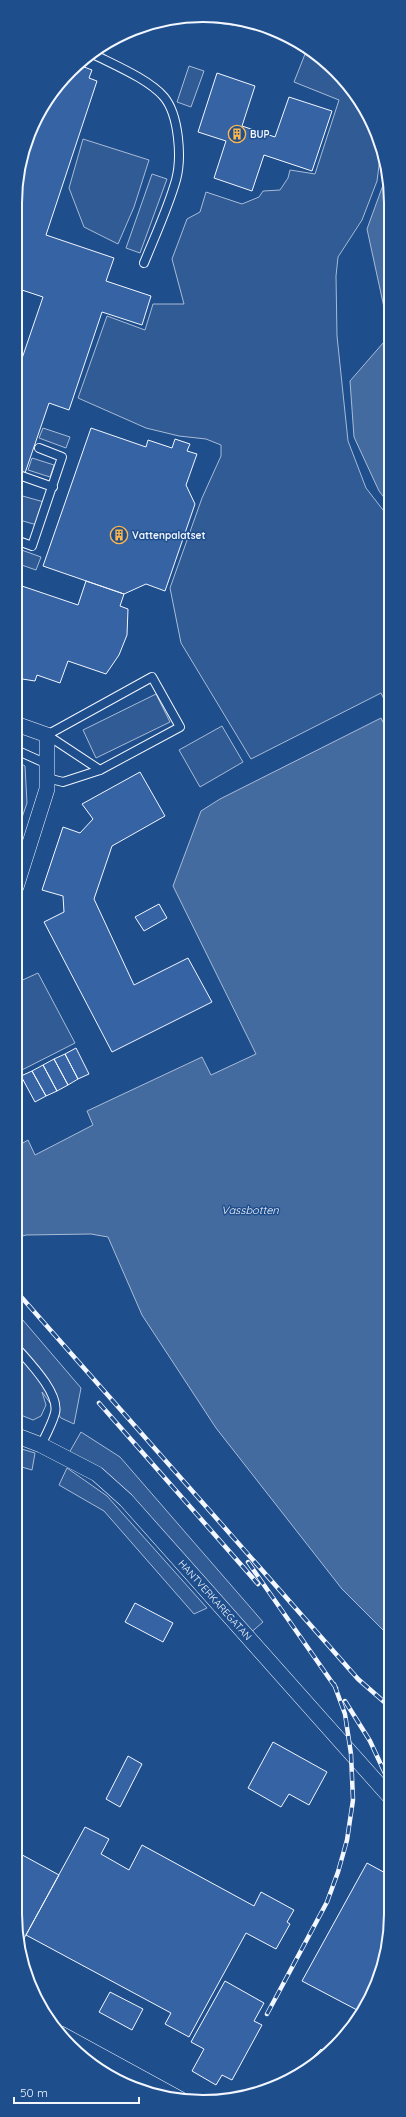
<svg xmlns="http://www.w3.org/2000/svg" width="406" height="2117" font-family="Quicksand,sans-serif">
<style>
.built{fill:#305b95;stroke:#a8bbd7}
.water{fill:#446ba0;stroke:#a8bbd7}
.building{fill:#3563a3;stroke:#f2f6ff}
.lines{fill:none;stroke-linecap:round;stroke-linejoin:round}
.service-casing{stroke:#f2f6ff;stroke-width:10}
.minor-casing{stroke:#f2f6ff;stroke-width:16}
.service{stroke:#1f4e8c;stroke-width:8}
.minor{stroke:#1f4e8c;stroke-width:15}
.rail-casing{stroke:#f2f6ff;stroke-width:4.5}
.rail{stroke:#1f4e8c;stroke-width:3;stroke-dasharray:9;stroke-linecap:butt}
.labels{text-anchor:middle;dominant-baseline:central;stroke-width:3;stroke-linejoin:round;paint-order:stroke}
.poi-label{font-size:10px;font-weight:bold;fill:#f2f6ff;stroke:#1f4e8c;text-anchor:start}
.street-label{font-size:10px;fill:#f2f6ff;stroke:#1f4e8c}
.water-label{font-size:11px;font-style:italic;fill:#f2f6ff;stroke:#1f4e8c}
.rim{fill:none;stroke:#f2f6ff;stroke-width:2}
</style>
<rect width="100%" height="100%" fill="#1f4e8c"/>
<path class="built" d="M227,17L277,31L186,19Z
M307,49L336,70L377,131L381,150L377,181L362,220L338,257L336,276L337,336L348,441L366,488L390,519V711L381,693L251,759L181,643L170,588L202,498L221,456V445L206,439L179,436L146,428L78,398L107,316L145,330L153,304H184L172,259L187,219L200,212L206,192L242,204L259,197L263,191L280,190L288,178L290,170L315,174L339,100L294,82Z
M189,66L204,71L191,107L177,102Z
M83,139L149,160L134,207L118,244L84,227L69,188Z
M152,174L167,179L140,253L126,248Z
M43,428L70,437L66,448L39,438Z
M32,458L54,465L50,477L28,470Z
M19,495L44,502L37,525L16,519V504Z
M16,548L41,557L36,570L16,563Z
M156,694L170,722L96,758L83,730Z
M222,726L243,762L200,787L179,750Z
M16,761L25,766L27,803L16,835Z
M38,973L75,1043L16,1073V983Z
M16,1312L81,1388L74,1424L61,1418L42,1392L46,1405L41,1416L33,1420L16,1413Z
M81,1432L120,1457L263,1622L248,1635L129,1498L69,1453Z
M15,1447L35,1453L32,1470L15,1465Z
M67,1468L107,1496L207,1608L194,1614L104,1511L59,1485Z"/>
<path class="water" d="M387,174L391,190L390,505L379,491L354,437L350,381L390,335L367,229Z
M381,718L390,736V1637L342,1589L216,1428L142,1315L108,1237L91,1234L26,1235L16,1238V1147L28,1140L35,1155L93,1125L87,1111L202,1057L211,1075L256,1054L173,886L201,811L220,799Z"/>
<path class="building" d="M79,65L92,70L89,78L97,81L46,235L114,258L106,281L151,296L142,325L102,312L69,410L49,403L25,473L16,470V376L43,297L16,288L17,179L40,109Z
M217,73L255,86L242,126L275,137L289,97L332,111L312,171L264,155L252,191L214,178L226,141L198,132Z
M91,428L146,447L148,440L172,448L175,439L190,444L187,451L197,454L186,485L195,504L165,591L146,584L124,594L43,566Z
M86,581L124,594L120,606L128,609L127,635L119,655L106,674L68,661L60,683L37,675L35,681L16,678V584L78,605Z
M140,772L165,816L112,846L94,899L134,985L188,958L212,1002L112,1052L44,922L64,912L63,896L42,890L63,827L80,833L93,819L82,804Z
M159,904L167,918L144,931L135,917Z
M76,1048L89,1074L78,1079L65,1054Z
M65,1054L78,1079L68,1085L54,1059Z
M54,1059L68,1085L57,1091L43,1065Z
M43,1065L57,1091L46,1096L32,1071Z
M32,1071L46,1096L35,1102L21,1076Z
M135,1603L173,1623L163,1642L125,1622Z
M273,1742L327,1772L309,1805L289,1794L281,1807L248,1788Z
M128,1756L142,1764L120,1807L106,1799Z
M85,1827L109,1839L101,1854L129,1870L142,1845L254,1906L261,1892L294,1910L287,1922L290,1924L276,1949L246,1933L189,2037L165,2024L171,2013L26,1935Z
M15,1851L59,1875L21,1944L15,1914Z
M367,1863L389,1875V1938L378,1972L357,2010L302,1981Z
M225,1981L264,2003L254,2021L262,2025L232,2080L222,2075L216,2085L192,2071L204,2049L191,2042Z
M110,1992L143,2009L132,2030L99,2012Z
M321,2049L327,2055L301,2070Z"/>
<g class="lines">
<defs>
<path id="service" d="M91,53C112,64 149,79 164,97C179,115 182,158 176,180C168,208 155,236 144,263
M16,474L53,487
M16,540L32,546L62,457L39,448
M16,750L47,764
M47,778L63,782L100,770L180,727L152,677L47,735L100,770
M16,1347C28,1361 60,1393 55,1413C52,1424 46,1435 41,1445"/>
<path id="minor" d="M16,887L47,789V735L16,724
M15,1435L41,1445L97,1474L126,1500L390,1797
M61,2034L180,2099"/>
</defs>
<use href="#service" class="service-casing"/>
<use href="#minor" class="minor-casing"/>
<use href="#service" class="service"/>
<use href="#minor" class="minor"/>
<defs>
<path id="rail" d="M16,1291L358,1679L390,1707
M99,1403L258,1584
M248,1562L336,1688
M345,1701L370,1741L390,1784
M267,2014L327,1902L338,1872L347,1840L353,1800L351,1754L345,1714L334,1684"/>
</defs>
<use href="#rail" class="rail-casing"/>
<use href="#rail" class="rail"/>
</g>
<defs>
<symbol id="building-ring" viewBox="-11 -11 22 22"><circle r="9.5" fill="#1f4e8c" stroke="#ffb74d" stroke-width="1.5"/><path d="M-4-6H4V6H1V3H-1V6H-4ZM-2.5-4.3h1.7v1.8h-1.7ZM.8-4.3h1.7v1.8H.8ZM-2.5-1h1.7V.8h-1.7ZM.8-1h1.7V.8H.8Z" fill="#ffb74d"/></symbol>
</defs>
<g fill-rule="evenodd">
<use href="#building-ring" x="227" y="124" width="20" height="20"/>
<use href="#building-ring" x="109" y="525" width="20" height="20"/>
</g>
<g class="labels">
<g class="poi-label">
<text x="250" y="134">BUP</text>
<text x="132" y="535">Vattenpalatset</text>
</g>
<g class="street-label">
<text transform="translate(215 1600) rotate(48)">HANTVERKAREGATAN</text>
</g>
<g class="water-label">
<text x="250" y="1210">Vassbotten</text>
</g>
</g>
<path d="M0 0H406V2117H0ZM203 22H203A181 181 0 0 1 384 203V1914A181 181 0 0 1 203 2095H203A181 181 0 0 1 22 1914V203A181 181 0 0 1 203 22Z" fill="#1f4e8c" fill-rule="evenodd"/>
<path class="rim" d="M203 22H203A181 181 0 0 1 384 203V1914A181 181 0 0 1 203 2095H203A181 181 0 0 1 22 1914V203A181 181 0 0 1 203 22Z"/>
<path d="M14 2097v6h125v-6" fill="none" stroke="#f2f6ff" stroke-width="2"/>
<text x="20" y="2097" font-size="12" fill="#f2f6ff" stroke="#1f4e8c" stroke-width="3" paint-order="stroke">50 m</text>
</svg>
